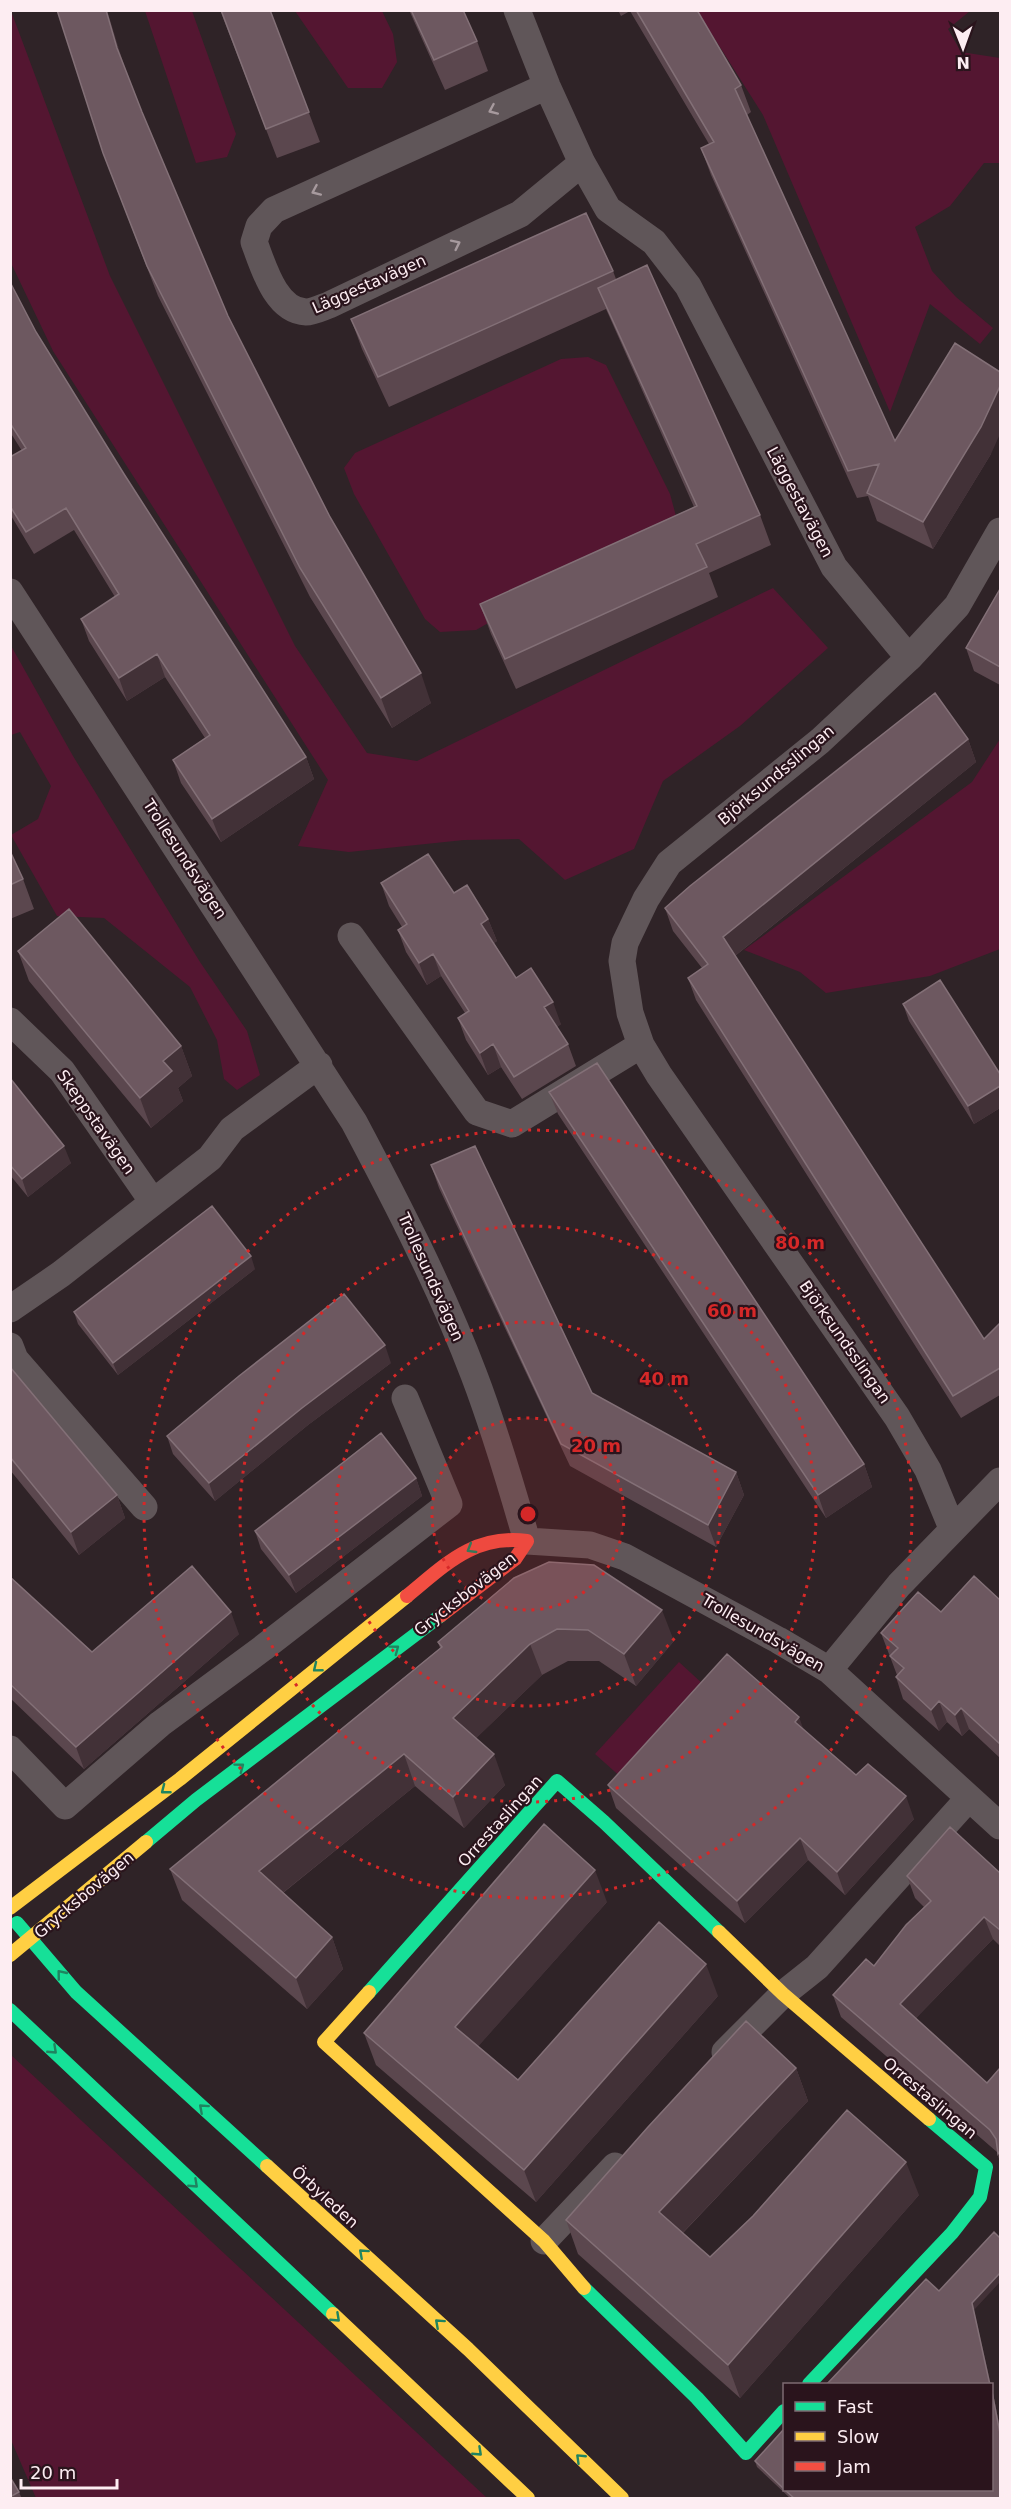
<svg xmlns="http://www.w3.org/2000/svg" width="1011" height="2509" font-family="'DejaVu Sans',sans-serif">
<style>
.green{fill:#541631}
.lines{fill:none;stroke-linecap:round;stroke-linejoin:round}
.street{stroke:#605659;stroke-width:27}
.fast{stroke:#16e098;stroke-width:14}
.slow{stroke:#ffcf43;stroke-width:14}
.jam{stroke:#f24e42;stroke-width:14}
.wall{fill:#5b474e}
.shaded-wall{fill:#423137}
.building{fill:#6d5860;stroke:#837077;stroke-width:1.5}
.oneway{stroke:#a79a9e}
.oneway2{stroke:#1f8460}
.ring{fill:none;stroke:#d62828;stroke-width:3;stroke-dasharray:3 6}
.labels{text-anchor:middle;dominant-baseline:central;stroke-width:4.5;stroke-linejoin:round;paint-order:stroke}
.street-label{font-size:16px;fill:#fdedf2;stroke:#2a141c}
.centre{fill:#d62828;stroke:#2a141c;stroke-width:3}
.ring-label{font-size:18px;text-anchor:middle;font-weight:bold;fill:#d62828;stroke:#2a141c;stroke-width:4.5;stroke-linejoin:round;paint-order:stroke}
</style>
<rect width="100%" height="100%" fill="#2f2327"/>
<path class="green" d="M11,11L110,276L295,646L367,753L417,761L773,588L828,648L740,726L663,781L634,849L565,880L519,839L464,840L349,852L298,846L328,780L53,351L11,263Z
M145,11H192L236,134L227,157L196,163Z
M295,11H382L393,34L397,62L382,88H348Z
M697,11H970L948,29L961,52L1000,58V163H984L950,206L915,227L932,271L956,297L993,328L980,344L930,304L890,412L763,115Z
M588,357L606,365L670,494L676,516L476,630L440,632L425,619L354,494L344,468L355,453L561,359Z
M10,644L73,756L200,962L247,1031L260,1075L237,1090L224,1079L217,1040L190,987L104,918L57,916L11,835L38,819L51,786L20,732L11,735Z
M1000,739V949L930,976L826,993L800,972L744,950L972,782Z
M679,1662L717,1697L633,1788L595,1754Z
M11,2055L487,2498H36L11,2440Z"/>
<g class="lines">
<path class="street" d="M517,10L547,86L582,163L608,209L654,242L688,286L834,567L909,658
M547,86L274,210L259,226L254,242C263,265 275,311 306,312C313,312 323,307 329,305L520,214L582,163
M10,592L354,1122C398,1205 441,1288 474,1375C495,1430 511,1485 527,1541L590,1545L625,1557L778,1640L829,1670L1000,1826
M351,936L477,1112L512,1124L641,1045
M10,1021L62,1071L153,1202
M10,1309L61,1274L210,1158L232,1129L319,1065
M10,1346L15,1359L144,1507
M952,1528L928,1470L897,1417L659,1075L641,1045L630,1013L622,961L625,943L646,899L669,863L820,741L909,658L957,606L1000,531
M829,1670L899,1585L1000,1481
M10,1749L65,1806L160,1724L263,1648L449,1504L405,1398
M725,2052L783,1994L817,1967L969,1798
M544,2241L615,2166"/>
<path class="fast" d="M146,1842L196,1800L440,1616
M17,1923L76,1992L267,2166
M369,1992L557,1781L604,1822L719,1932
M10,2010L333,2314
M584,2288L697,2398L746,2453L784,2411
M809,2384L952,2233L980,2197L986,2167L929,2119"/>
<path class="slow" d="M10,1908L180,1779L407,1596
M719,1932L783,1994L929,2119
M10,1955L146,1842
M369,1992L324,2042L544,2241L584,2288
M267,2166L468,2349L622,2498
M333,2314L528,2498"/>
<path class="jam" d="M407,1596C445,1565 474,1534 527,1541L515,1559L440,1616"/>
</g>
<path class="wall" d="M220,10H270L320,142L277,158Z
M409,10H463L477,41L488,71L445,90Z
M618,10H697L741,85L751,112L747,115L895,441L991,454L933,549L877,521L868,496L857,498L711,175L701,148L709,144L630,11L621,16Z
M126,71L142,112L228,316L330,517L431,703L392,728L310,597L158,296L103,153Z
M613,271L616,279L760,515L771,545L709,573L718,597L516,689L491,634L480,604L694,507L606,309L389,407L362,349L351,319Z
M10,282L36,332L124,474L306,757L314,779L221,842L181,783L173,760L205,738L165,677L127,701L89,641L81,619L115,597L74,530L34,554L10,514V457L22,451L10,432Z
M1000,589V685L974,671L966,648Z
M968,739L976,762L735,956L984,1339L1000,1323V1395L961,1418L696,1000L688,978L702,968L673,931L665,908Z
M10,851L23,879L34,909L10,919Z
M381,883L454,893L488,919L497,941L494,943L516,978L561,1024L557,1027L568,1044L576,1066L522,1099L501,1067L488,1075L466,1040L458,1018L465,1013L441,976L427,985L406,952L398,930L402,927L389,906Z
M18,951L181,1046L192,1076L178,1088L183,1101L151,1128L29,981Z
M903,1004L1000,1074V1108L974,1124L909,1021Z
M10,1078L71,1163L28,1197L10,1175Z
M549,1092L864,1464L872,1487L826,1518L558,1114Z
M431,1165L592,1393L736,1472L744,1495L716,1547L570,1466L439,1188Z
M255,1269L118,1375L78,1324L74,1312Z
M391,1363L308,1425L215,1501L173,1454L167,1436Z
M10,1367L117,1495L125,1518L79,1555L10,1470Z
M416,1478L422,1496L296,1593L261,1549L255,1531Z
M10,1577L92,1652L239,1634L84,1769L10,1698Z
M514,1578L674,1641L636,1686L599,1661H568L542,1675L476,1738L505,1785L464,1828L415,1786L283,1893L332,1937L343,1969L307,2009L182,1900L170,1869L440,1648L438,1642Z
M1000,1600V1758L969,1729L962,1736L947,1722L939,1731L903,1699L896,1677L897,1675L881,1633L941,1612Z
M856,1775L914,1819L845,1895L808,1860L745,1923L616,1808L608,1785Z
M1000,1873V1946L993,1939L916,2018L987,2083L1000,2068V2162L997,2152L841,2017L833,1995L874,1966L924,1907L915,1898L907,1876Z
M607,1902L478,2046L518,2080L718,1996L536,2202L376,2065L364,2033Z
M796,2068L808,2101L683,2233L710,2257L919,2195L740,2398L578,2254L566,2220Z
M992,2388L1000,2429V2499H791L757,2467L755,2461L784,2429V2490H992Z
M10,2477L19,2492L22,2499H10Z"/>
<path class="shaded-wall" d="M106,10H107L128,78L117,48Z
M1000,386V434L991,454L933,549L923,522Z
M157,654L165,677L127,701L119,678Z
M421,673L431,703L392,728L381,698Z
M968,739L976,762L731,959L723,937Z
M306,757L314,779L221,842L212,819Z
M488,919L497,941L489,946L481,924Z
M433,954L441,976L427,985L419,963Z
M553,1002L561,1024L553,1030L544,1007Z
M493,1044L501,1067L488,1075L480,1053Z
M181,1046L192,1076L178,1088L183,1101L151,1128L140,1098L163,1061Z
M1000,1086V1108L974,1124L968,1106Z
M64,1146L71,1163L28,1197L22,1179Z
M251,1256L255,1269L118,1375L113,1363Z
M385,1345L391,1363L308,1425L215,1501L209,1483L302,1408Z
M864,1464L872,1487L826,1518L818,1495Z
M736,1472L744,1495L716,1547L708,1525Z
M416,1478L422,1496L296,1593L289,1575Z
M117,1495L125,1518L79,1555L71,1532Z
M662,1610L674,1641L636,1686L624,1654Z
M231,1612L239,1634L84,1769L76,1747Z
M530,1644L542,1675L465,1749L453,1718Z
M939,1701L947,1722L939,1731L931,1710Z
M961,1708L969,1729L962,1736L955,1715Z
M799,1717L807,1739L795,1722Z
M404,1754L415,1786L270,1903L259,1871Z
M494,1754L505,1785L464,1828L453,1797Z
M906,1796L914,1819L845,1895L837,1872Z
M800,1838L808,1860L745,1923L737,1901Z
M595,1870L607,1902L467,2059L455,2027Z
M984,1917L993,1939L908,2026L900,2004Z
M332,1937L343,1969L307,2009L296,1978Z
M706,1964L718,1996L536,2202L524,2170Z
M796,2068L808,2101L671,2245L659,2212Z
M1000,2151V2162L998,2154Z
M906,2162L919,2195L740,2398L728,2365Z
M1000,2273V2282L974,2310L991,2385H990L972,2303Z
M992,2388L1000,2429V2433L992,2392Z"/>
<path class="building" d="M57,10H106L117,48L142,112L228,316L330,517L421,673L381,698L300,568L147,266L103,153Z
M221,10H270L309,112L266,129Z
M411,10H463L477,41L434,60Z
M636,10H697L741,85L735,89L895,441L955,343L1000,372V386L981,427L923,522L867,493L879,464L848,471L701,148L714,142Z
M586,213L613,271L378,377L351,319Z
M647,265L760,515L696,544L707,567L505,659L480,604L697,506L598,288Z
M10,282L36,332L124,474L306,757L212,819L173,760L210,735L157,654L119,678L81,619L119,594L66,508L26,532L10,506V457L26,448L10,423Z
M1000,589V667L966,648Z
M935,693L968,739L723,937L984,1339L1000,1323V1368L953,1396L688,978L708,964L665,908L690,886Z
M10,851L23,879L10,885Z
M428,854L454,893L467,885L488,919L481,924L516,978L531,968L553,1002L544,1007L568,1044L514,1077L493,1044L480,1053L458,1018L469,1011L433,954L419,963L398,930L407,924L381,883Z
M69,909L181,1046L163,1061L172,1071L140,1098L18,951Z
M940,980L1000,1074V1086L968,1106L903,1004Z
M597,1063L864,1464L818,1495L549,1092Z
M10,1078L64,1146L22,1179L10,1165Z
M475,1146L592,1393L736,1472L708,1525L561,1444L431,1165Z
M212,1206L251,1256L113,1363L74,1312Z
M344,1294L385,1345L302,1408L209,1483L167,1436L239,1376Z
M10,1367L117,1495L71,1532L10,1457Z
M381,1433L416,1478L289,1575L255,1531Z
M549,1562L594,1565L662,1610L624,1654L588,1630L557,1629L530,1644L453,1718L494,1754L453,1797L404,1754L259,1871L332,1937L296,1978L170,1869L442,1647L438,1642L514,1578Z
M192,1566L231,1612L76,1747L10,1684V1577L92,1652Z
M974,1576L1000,1600V1744L961,1708L955,1715L939,1701L931,1710L896,1677L904,1668L890,1656L898,1648L881,1633L918,1592L941,1612Z
M727,1654L799,1717L795,1722L856,1775L868,1764L906,1796L837,1872L800,1838L737,1901L608,1785Z
M544,1824L595,1870L455,2027L518,2080L659,1922L706,1964L524,2170L364,2033Z
M950,1827L1000,1873V1930L984,1917L900,2004L987,2083L1000,2068V2151L998,2154L996,2139L990,2130L833,1995L866,1959L874,1966L906,1925L931,1901L907,1876Z
M746,2021L796,2068L659,2212L710,2257L753,2216L847,2110L906,2162L728,2365L566,2220L648,2127Z
M994,2232L1000,2238V2273L972,2303L990,2385H826L926,2279L939,2291Z
M992,2392L1000,2433V2499H795L785,2490H992Z
M784,2429V2489L755,2461Z
M10,2477L19,2492L10,2497Z"/>
<defs><path id="oneway-chevron" d="M-2-3.5L2.5 0L-2 3.5" fill="none" stroke-width="1.6" stroke-linecap="round" stroke-linejoin="round" transform="scale(1.5)"/></defs>
<g class="oneway">
<use href="#oneway-chevron" transform="translate(493 110) rotate(156)"/>
<use href="#oneway-chevron" transform="translate(316 191) rotate(156)"/>
<use href="#oneway-chevron" transform="translate(456 244) rotate(-26)"/>
</g>
<g class="oneway2">
<use href="#oneway-chevron" transform="translate(471 1549) rotate(149)"/>
<use href="#oneway-chevron" transform="translate(395 1649) rotate(-37)"/>
<use href="#oneway-chevron" transform="translate(317 1668) rotate(141)"/>
<use href="#oneway-chevron" transform="translate(240 1767) rotate(-37)"/>
<use href="#oneway-chevron" transform="translate(165 1790) rotate(142)"/>
<use href="#oneway-chevron" transform="translate(61 1974) rotate(-129)"/>
<use href="#oneway-chevron" transform="translate(53 2050) rotate(43)"/>
<use href="#oneway-chevron" transform="translate(203 2108) rotate(-138)"/>
<use href="#oneway-chevron" transform="translate(194 2184) rotate(43)"/>
<use href="#oneway-chevron" transform="translate(363 2253) rotate(-138)"/>
<use href="#oneway-chevron" transform="translate(336 2318) rotate(43)"/>
<use href="#oneway-chevron" transform="translate(439 2323) rotate(-138)"/>
<use href="#oneway-chevron" transform="translate(478 2452) rotate(43)"/>
<use href="#oneway-chevron" transform="translate(580 2458) rotate(-136)"/>
</g>
<circle cx="528" cy="1514" r="96" fill="#d62828" fill-opacity=".12"/>
<g class="ring">
<circle cx="528" cy="1514" r="96"/>
<circle cx="528" cy="1514" r="192"/>
<circle cx="528" cy="1514" r="288"/>
<circle cx="528" cy="1514" r="384"/>
</g>
<g class="labels">
<g class="street-label">
<text transform="translate(369 284) rotate(-24)">Läggestavägen</text>
<text transform="translate(800 502) rotate(62)">Läggestavägen</text>
<text transform="translate(776 775) rotate(-40)">Björksundsslingan</text>
<text transform="translate(185 859) rotate(57)">Trollesundsvägen</text>
<text transform="translate(96 1122) rotate(55)">Skeppstavägen</text>
<text transform="translate(431 1277) rotate(66)">Trollesundsvägen</text>
<text transform="translate(845 1342) rotate(55)">Björksundsslingan</text>
<text transform="translate(465 1594) rotate(-38)">Grycksbovägen</text>
<text transform="translate(763 1633) rotate(30)">Trollesundsvägen</text>
<text transform="translate(500 1821) rotate(-48)">Orrestaslingan</text>
<text transform="translate(84 1895) rotate(-40)">Grycksbovägen</text>
<text transform="translate(930 2098) rotate(40)">Orrestaslingan</text>
<text transform="translate(325 2197) rotate(42)">Örbyleden</text>
</g>
</g>
<circle cx="528" cy="1514" r="9" class="centre"/>
<g class="ring-label">
<text x="800" y="1249">80 m</text>
<text x="732" y="1317">60 m</text>
<text x="664" y="1385">40 m</text>
<text x="596" y="1452">20 m</text>
</g>
<rect width="1011" height="2509" fill="none" stroke="#fdedf2" stroke-width="24"/>
<rect x="783" y="2383" width="210" height="108" fill="#2a141c" stroke="#7e6b72" stroke-width="1.5"/>
<rect x="795" y="2402" width="30" height="9" fill="#16e098" stroke="#7e6b72" stroke-width="1.5"/>
<text x="837" y="2413" font-size="18" fill="#fdedf2">Fast</text>
<rect x="795" y="2432" width="30" height="9" fill="#ffcf43" stroke="#7e6b72" stroke-width="1.5"/>
<text x="837" y="2443" font-size="18" fill="#fdedf2">Slow</text>
<rect x="795" y="2462" width="30" height="9" fill="#f24e42" stroke="#7e6b72" stroke-width="1.5"/>
<text x="837" y="2473" font-size="18" fill="#fdedf2">Jam</text>
<g transform="translate(963 48) rotate(179)" stroke="#2a141c" stroke-width="4.5" paint-order="stroke">
<path d="M0-4.5L10 22L0 15L-10 22Z" fill="#fdedf2"/>
<text y="-9" font-size="16" font-weight="bold" text-anchor="middle" fill="#fdedf2">N</text>
</g>
<path d="M21 2479v9h96v-9" fill="none" stroke="#fdedf2" stroke-width="3"/>
<text x="30" y="2479" font-size="18" fill="#fdedf2" stroke="#2a141c" stroke-width="4.5" paint-order="stroke">20 m</text>
</svg>
